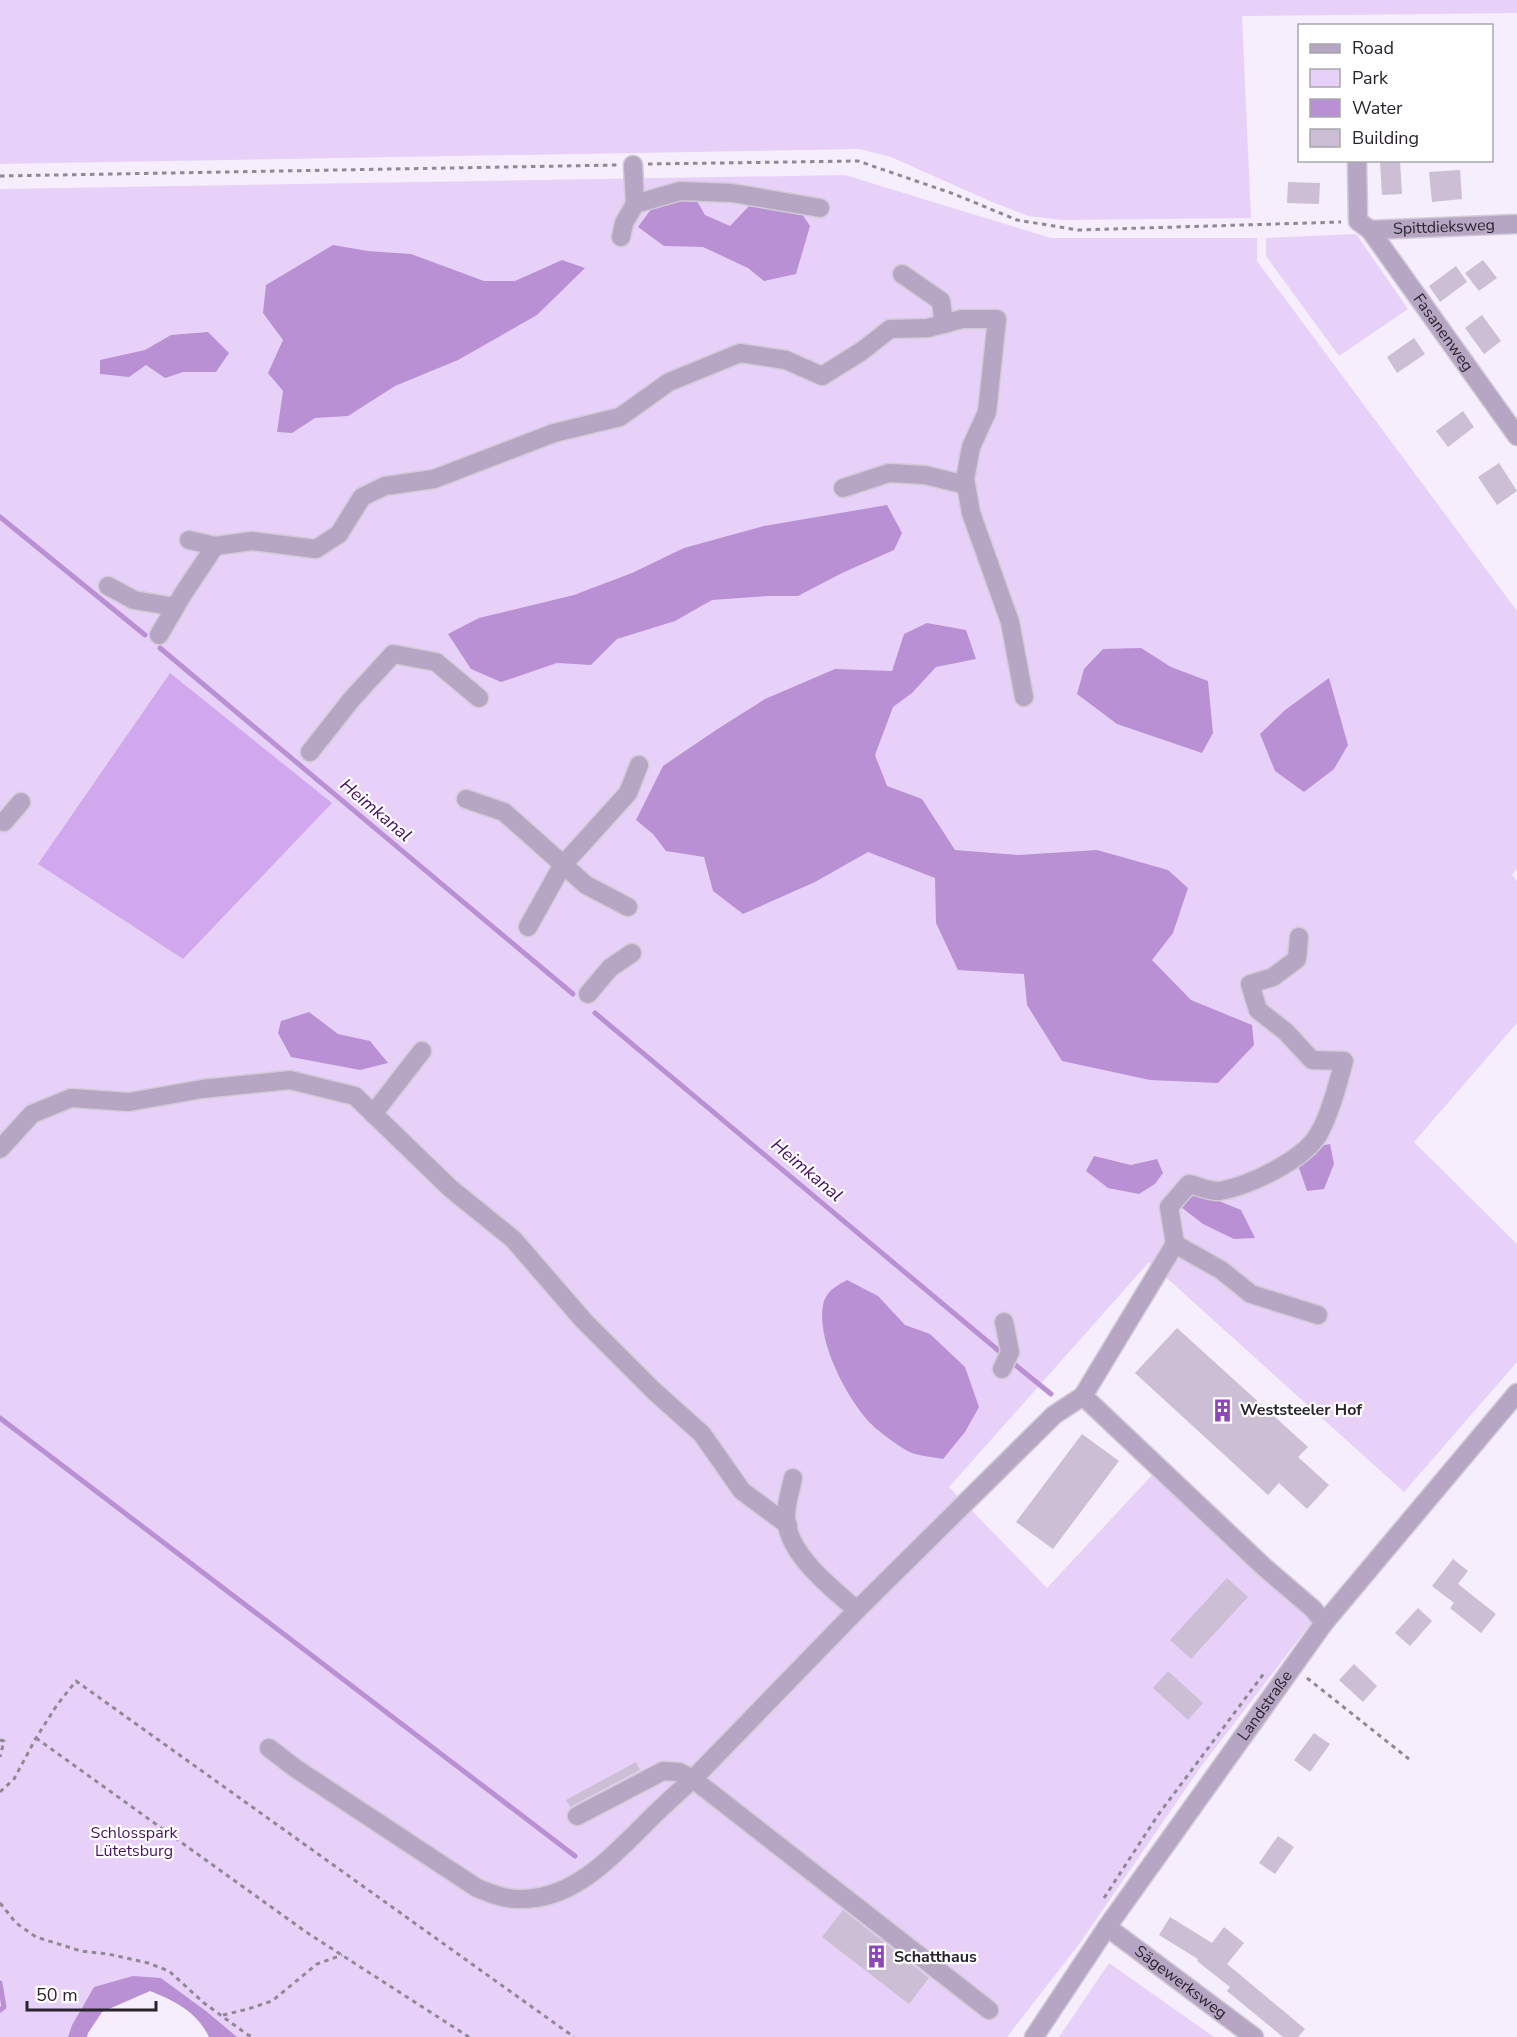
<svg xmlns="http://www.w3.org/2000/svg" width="1517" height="2037" font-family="'Nunito Sans',sans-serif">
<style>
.green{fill:#e8d1f8}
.forest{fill:#d1a7ee}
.water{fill:#b990d4}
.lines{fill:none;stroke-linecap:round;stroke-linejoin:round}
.stream{stroke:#b990d4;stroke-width:5}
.building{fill:#cbbed5}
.minor-casing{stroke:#d1cad7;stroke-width:21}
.path{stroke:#8f8994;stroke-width:3;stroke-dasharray:4.5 4.5;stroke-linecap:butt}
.minor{stroke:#b7a5c4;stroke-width:18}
.labels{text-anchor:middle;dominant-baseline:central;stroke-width:4.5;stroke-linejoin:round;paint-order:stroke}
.street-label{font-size:16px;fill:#29242d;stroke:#fff}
.poi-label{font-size:16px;font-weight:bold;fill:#29242d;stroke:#fff;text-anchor:start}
.park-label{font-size:16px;fill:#481163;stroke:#fff}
.water-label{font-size:18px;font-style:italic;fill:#440a5f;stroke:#fff}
</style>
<rect width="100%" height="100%" fill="#f6eefc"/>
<path class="green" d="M0,0H1517V13L1242,16L1251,218L1062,220L1028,216L992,202L891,157L860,149L0,164Z
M845,175L1051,238H1257V261L1517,611V869L1512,875L1517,881V1023L1414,1142L1517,1244V1362L1404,1492L1149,1262L949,1487L1047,1588L1154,1473L1318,1614L1200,1768L1080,1943L1007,2037H237L206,2011L161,1978L94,1987L72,2025L68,2037H0V189Z
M1356,234L1408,309L1339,356L1266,256V238Z
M1109,1963L1214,2037H1059Z"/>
<path class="forest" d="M170,673L332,803L183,959L38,864Z"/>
<path class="water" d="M663,193L697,201L705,215L730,226L750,205L795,203L810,226L796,274L764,281L748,268L703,247L664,246L638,227Z
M333,245L368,251L411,254L484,281H515L562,260L585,268L537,315L458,360L395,386L348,416L315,418L292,433L277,432L283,391L268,373L283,340L263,313L266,285Z
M208,332L229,353L216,372H183L165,378L146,365L129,377L100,374V360L145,350L171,335Z
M887,505L902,533L894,550L842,573L798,596H767L712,600L675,621L617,639L591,665L557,663L501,682L471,669L448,634L479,618L574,595L632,573L684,548L764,526Z
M927,623L966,630L976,659L936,667L912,693L893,707L875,755L887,786L922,799L955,850L1018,855L1097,850L1168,870L1188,888L1173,933L1152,960L1191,1000L1252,1025L1254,1045L1218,1083L1150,1080L1062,1061L1027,1005L1024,974L958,970L936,923L935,878L868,852L815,882L743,914L713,891L704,857L666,851L653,834L636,820L663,766L716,730L765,699L835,669L892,671L904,634Z
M1141,648L1171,667L1208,681L1213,733L1202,753L1117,724L1077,694L1084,669L1103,649Z
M1329,678L1348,745L1334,769L1304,792L1275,771L1260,734L1285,710Z
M309,1012L338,1034L370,1041L388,1063L360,1070L291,1057L278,1033L281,1021Z
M1330,1144L1334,1164L1324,1189L1307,1191L1298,1165L1315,1147Z
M1094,1156L1131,1165L1157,1159L1163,1173L1155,1184L1139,1194L1108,1188L1086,1171Z
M1179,1191L1219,1201L1241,1210L1255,1238L1234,1239L1203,1224L1181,1207Z
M847,1280L878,1296L905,1325L930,1334L965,1367L979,1407L965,1432L943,1459C933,1457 921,1456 912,1453C902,1449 878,1431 870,1423C846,1397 814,1337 824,1301C828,1290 838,1285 847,1280Z
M133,1976L161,1978L206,2011L237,2037H209C197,2012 175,2001 150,1991L102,2012L88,2033L87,2037H68L72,2025L94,1987Z"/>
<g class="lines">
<path class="stream" d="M0,517L145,635
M160,648L573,994
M595,1013L999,1351
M1013,1363L1051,1394
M0,1418L575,1856
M0,1983L4,2007L0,2010"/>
</g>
<path class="building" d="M1400,161L1402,194L1382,195L1380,162Z
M1460,170L1462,199L1432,202L1429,172Z
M1288,182L1320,183L1319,204L1287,203Z
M1483,260L1497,278L1479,291L1465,273Z
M1456,266L1467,282L1440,302L1429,286Z
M1482,315L1501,341L1484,354L1465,328Z
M1414,338L1425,354L1397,373L1387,357Z
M1463,411L1474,427L1448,447L1436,431Z
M1499,463L1517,491L1497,505L1478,477Z
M1177,1328L1308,1447L1298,1457L1329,1485L1307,1509L1279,1483L1268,1495L1135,1373Z
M1082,1434L1119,1461L1053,1549L1016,1522Z
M1453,1559L1468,1571L1458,1584L1496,1614L1481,1633L1450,1608L1454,1603L1432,1586Z
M1227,1578L1248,1597L1191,1659L1170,1640Z
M1418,1608L1432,1621L1410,1646L1395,1633Z
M1354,1664L1377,1686L1363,1702L1339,1680Z
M1168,1671L1203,1703L1188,1720L1153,1688Z
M1314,1733L1330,1744L1310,1772L1294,1760Z
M636,1762L640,1770L570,1807L566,1800Z
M1278,1836L1294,1847L1275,1874L1259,1863Z
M843,1910L929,1978L909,2004L822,1937Z
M1170,1917L1212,1943L1224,1927L1244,1943L1227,1964L1305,2029L1298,2037H1283L1227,1991L1230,1987L1197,1961L1198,1959L1159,1935Z"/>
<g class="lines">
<defs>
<g id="minor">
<path id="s1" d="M1357,160L1358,221L1370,230L1517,436"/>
<path d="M633,165L635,204"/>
<path id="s2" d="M1370,230L1517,224"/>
<path d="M621,237L624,223L635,204L680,191L732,193L820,208"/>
<path d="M902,274L941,301L944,324"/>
<path d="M843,488L889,473L925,475L966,485"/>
<path d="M189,540L215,546L252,541L316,549L339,534L362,497L385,486L434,479L554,433L620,417L669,382L740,353L786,360L822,376L862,351L890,329L928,328L962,319H997L987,412L971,447L965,479L971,513L1010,622L1024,697"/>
<path d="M108,586L134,600L175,607"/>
<path d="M159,635L183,594L215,546"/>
<path d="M310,752L351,700L393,654L436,662L479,698"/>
<path d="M466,799L504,812L586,885L628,907"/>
<path d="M0,821L4,822L21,802"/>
<path d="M528,927L562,866L628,793L639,765"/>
<path d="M588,994L610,968L632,953"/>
<path d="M373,1114L422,1051"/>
<path d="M0,1149L32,1114L71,1098L129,1102L202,1089L290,1080L355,1096L450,1188L513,1239L584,1321L654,1391L702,1434L742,1491L788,1525"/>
<path d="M1175,1244L1221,1270L1251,1294L1318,1315"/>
<path d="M1002,1369L1010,1352L1004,1322"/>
<path d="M1083,1396L1175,1244L1169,1207L1189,1184C1198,1186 1211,1192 1220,1191C1249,1186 1303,1160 1318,1135C1330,1115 1338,1083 1344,1061L1312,1060L1286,1032L1258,1010L1250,984L1273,977L1297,959L1299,937"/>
<path d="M793,1478C791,1489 786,1503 786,1515C785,1552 831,1588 857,1610"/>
<path d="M269,1748L295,1768L477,1888C490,1893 503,1899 517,1899C571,1901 607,1861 642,1827C658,1810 675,1795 693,1779L679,1772L663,1771L577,1816"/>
<path id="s3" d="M1107,1927L1254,2037"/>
<path d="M989,2010L693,1779L857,1610L1054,1415L1083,1396L1264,1567L1313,1609L1324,1623"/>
<path id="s4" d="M1034,2037L1107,1927L1324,1623L1517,1393"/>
</g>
</defs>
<use href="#minor" class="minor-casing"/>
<path class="path" d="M648,164L858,161L954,194L1017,220L1078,230L1341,222
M0,176L618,165
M1307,1678L1409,1759
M36,1738L306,1932L469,2037
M0,1740L4,1741L0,1757
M0,1792L14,1779L36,1738L57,1705L76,1681L574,2037
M1104,1898L1158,1815L1265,1672
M0,1903L16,1923L36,1937L81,1951L108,1954L148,1963L169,1971L204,2003L248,2035L255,2037
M223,2015L248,2009L272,2001L317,1964L342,1955"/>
<use href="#minor" class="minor"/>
</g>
<defs>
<symbol id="building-bare" viewBox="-9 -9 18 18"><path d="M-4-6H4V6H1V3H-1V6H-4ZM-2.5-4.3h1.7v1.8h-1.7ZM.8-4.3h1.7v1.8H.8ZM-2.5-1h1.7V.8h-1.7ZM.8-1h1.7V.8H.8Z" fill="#8f46b8" stroke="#fff" stroke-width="2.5" paint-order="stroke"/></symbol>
</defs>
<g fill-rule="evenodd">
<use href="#building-bare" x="1206" y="1394" width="33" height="33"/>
<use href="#building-bare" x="860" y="1940" width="33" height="33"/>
</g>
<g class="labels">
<g class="street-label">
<text stroke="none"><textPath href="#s2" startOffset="74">Spittdieksweg</textPath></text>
<text stroke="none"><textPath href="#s1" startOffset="202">Fasanenweg</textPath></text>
<text stroke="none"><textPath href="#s4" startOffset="404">Landstraße</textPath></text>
<text stroke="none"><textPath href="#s3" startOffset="92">Sägewerksweg</textPath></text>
</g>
<g class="poi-label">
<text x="1240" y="1410">Weststeeler Hof</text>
<text x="894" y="1957">Schatthaus</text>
</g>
<g class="park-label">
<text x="134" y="1833">Schlosspark<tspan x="134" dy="18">Lütetsburg</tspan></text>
</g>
<g class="water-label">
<text transform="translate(376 810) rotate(40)">Heimkanal</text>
<text transform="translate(807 1170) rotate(40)">Heimkanal</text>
</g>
</g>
<rect x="1298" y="24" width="195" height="138" fill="#ffffff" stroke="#a9a7ab" stroke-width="1.5"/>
<rect x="1310" y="44" width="30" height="9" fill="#b7a5c4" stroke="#a9a7ab" stroke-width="1.5"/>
<text x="1352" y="54" font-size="18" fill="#29242d">Road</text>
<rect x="1310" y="69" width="30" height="18" fill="#e8d1f8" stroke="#a9a7ab" stroke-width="1.5"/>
<text x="1352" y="84" font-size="18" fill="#29242d">Park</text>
<rect x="1310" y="99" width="30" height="18" fill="#b990d4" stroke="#a9a7ab" stroke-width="1.5"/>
<text x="1352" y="114" font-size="18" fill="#29242d">Water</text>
<rect x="1310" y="129" width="30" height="18" fill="#cbbed5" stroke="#a9a7ab" stroke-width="1.5"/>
<text x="1352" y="144" font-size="18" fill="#29242d">Building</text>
<path d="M27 2001v9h129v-9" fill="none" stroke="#29242d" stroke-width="3"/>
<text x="36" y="2001" font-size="18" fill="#29242d" stroke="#ffffff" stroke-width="4.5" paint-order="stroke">50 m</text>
</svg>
